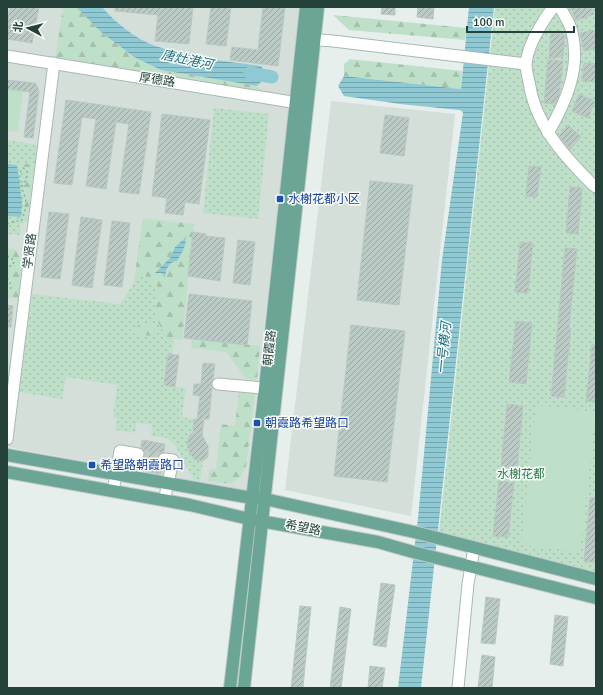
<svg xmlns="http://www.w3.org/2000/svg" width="603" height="695" font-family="Signika,'Noto Sans SC',sans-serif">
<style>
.built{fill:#d4dfda}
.grass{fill:url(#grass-dots)}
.forest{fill:url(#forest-firs);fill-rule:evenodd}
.garden{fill:#bfe0c8}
.water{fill:url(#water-rules)}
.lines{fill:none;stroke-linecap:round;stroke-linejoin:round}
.river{stroke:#8ec9d4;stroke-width:13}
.building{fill:url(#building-hatch);stroke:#b8c9c2}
.minor-tunnel{stroke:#bfccc8;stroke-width:11;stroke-dasharray:11 5.5;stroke-linecap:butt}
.minor-casing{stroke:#a8b8b2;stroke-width:13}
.major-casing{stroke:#c2cac8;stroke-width:14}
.path{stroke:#86b3a5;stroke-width:1.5;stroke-dasharray:2 3;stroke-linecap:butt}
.minor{stroke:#fff;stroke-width:11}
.major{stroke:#6aa596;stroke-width:12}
.transit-dot{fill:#1a4fb4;stroke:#f7fbf9;stroke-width:1.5}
.labels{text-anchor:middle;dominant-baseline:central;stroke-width:3;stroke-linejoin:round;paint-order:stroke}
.street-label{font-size:12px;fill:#24423a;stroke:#f7fbf9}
.transit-label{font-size:12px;fill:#164399;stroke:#f7fbf9;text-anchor:start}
.park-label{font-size:12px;fill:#2d7a4b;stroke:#f7fbf9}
.water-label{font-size:13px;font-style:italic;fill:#1c6f80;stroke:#f7fbf9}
</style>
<defs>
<pattern id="grass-dots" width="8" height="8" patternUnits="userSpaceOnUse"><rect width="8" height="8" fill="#bfe0c8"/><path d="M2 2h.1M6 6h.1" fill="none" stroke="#a4c1ad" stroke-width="1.8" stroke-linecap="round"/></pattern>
<pattern id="forest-firs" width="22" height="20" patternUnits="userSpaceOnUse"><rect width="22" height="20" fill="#bfe0c8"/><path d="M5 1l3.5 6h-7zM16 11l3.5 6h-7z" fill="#a4c1ad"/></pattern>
<pattern id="water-rules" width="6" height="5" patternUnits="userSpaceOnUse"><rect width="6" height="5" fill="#8ec9d4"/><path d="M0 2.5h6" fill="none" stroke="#74a5ad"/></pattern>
<pattern id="building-hatch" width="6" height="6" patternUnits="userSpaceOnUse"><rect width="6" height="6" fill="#bbcac4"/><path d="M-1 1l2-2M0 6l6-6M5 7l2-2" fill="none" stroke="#98a6a0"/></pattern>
</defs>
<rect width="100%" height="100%" fill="#e6efeb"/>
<path class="built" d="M7,7H300L246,491L7,447Z
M331,101L455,114L411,516L285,490Z"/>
<path class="grass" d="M495,7H596V572L439,532Z
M214,108L269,114L258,219L203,213Z
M7,140L33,144L37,146L27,221L21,224L20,235L7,234Z
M143,218L188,276L182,340L174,339L172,354H168L164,385L186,388L182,417L194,419C194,423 194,429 192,433C185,445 186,449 195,460L203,461L200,481L194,480L174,444L166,438L151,436L152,425L137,423L135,433L115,430L117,418L113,417L117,385L66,377L62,399L19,392L32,294L120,304L134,283Z"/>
<path class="forest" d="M63,7H76L101,32L134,57L161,70L257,86L265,95L55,60Z
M333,15L467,28L465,40L349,30Z
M350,59L462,71L461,89L344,76V64Z
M19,163L34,165L27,221L23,223L21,221L26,202L21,187L25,183L27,174L25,169L19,167Z
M143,218L194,224L182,340L168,338C154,319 151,309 158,286L154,284L146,276L135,274ZM186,237L172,261L167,267L164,276L162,273H156L170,258L175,247Z
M7,248L15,249L22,262L18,299L7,298Z
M146,323L152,326L159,337L131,333L139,325Z
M192,339L260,346L257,380L246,379L226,352L191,348Z
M239,390L255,392L246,467L240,477L231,484L208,481L209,469H216L221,424L235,426Z"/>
<path class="garden" d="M7,89L23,91L18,132L7,131Z
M536,405L596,412L580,552L521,545Z"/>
<path class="water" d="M76,7H102C114,21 131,35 148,43C181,57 226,61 261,66L267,76L257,86L161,70L134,57L101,32Z
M469,7H494L421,688H398L418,518L442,260L463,113L462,111L459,110L400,104L344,96L338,86L344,76L461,89Z
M7,164L17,165L22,202L21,217L7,216Z
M186,237C186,246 182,253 177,261C168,262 166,269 165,277L161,273H155L170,258L175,247Z"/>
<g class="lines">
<path class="river" d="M250,73L272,77"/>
</g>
<path class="building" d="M10,7H39L32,43L7,39V23Z
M115,7H193L189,44L155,41L158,15L115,11Z
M211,7H231L226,46L206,44Z
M263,7H285L278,66L230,60L232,47L258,50Z
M382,7H395V15L381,14Z
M418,7H434L433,19L417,17Z
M571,7H591L594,14L576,21Z
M596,30V49L584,51L580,33Z
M551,33L565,35L563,56L549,59Z
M548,60L563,61L559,96L555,104L544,103Z
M584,63L596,64V82L582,81Z
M7,80L35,83L37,86L39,91L33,138L24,137L30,92L7,89Z
M579,94L595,101L588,118L572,111Z
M66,100L151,112L139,194L119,192L129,124L116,122L106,189L86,186L96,119L82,117L72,185L54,183Z
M162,114L210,120L199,204L185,202L183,215L165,213L167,198L152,196Z
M385,115L409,118L404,156L380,153Z
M568,125L581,137L570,150L559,136Z
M529,166L541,167L537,197L526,196Z
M370,181L413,185L399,305L357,300Z
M570,187L582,188L578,234L566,233Z
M49,212L69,214L60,279L41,277Z
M81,217L102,220L92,288L72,285Z
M112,221L130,223L122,287L104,285Z
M193,232L206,234V236L225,238L220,281L188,276Z
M238,240L255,242L250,285L233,283Z
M520,242L533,243L528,293L515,292Z
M565,248L577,249L569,328H571L564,397L551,396Z
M189,294L252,301L247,345L184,338Z
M7,305L13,306L11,327H7Z
M516,321L532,323L526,384L509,382Z
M351,325L405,331L387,482L334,476Z
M592,345H596V402L586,401Z
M168,354L179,355L175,387L164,385Z
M203,363L215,364L213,379L211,383L212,388L209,419H204L202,435L208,446V457L203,461L195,460L190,454L187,445L189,436L193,432L194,419L197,420L200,396L193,395L194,384H201Z
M507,404L523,406L517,469L501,467Z
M142,440L165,444L164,452L159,455L157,458L158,462L162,466L161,474L137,470L138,461L143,459L145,455L144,451L141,448Z
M499,481L514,483L508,537L493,536Z
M590,498H596V563L584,561Z
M381,583L395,585L386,647L373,645Z
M486,597L500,599L495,644L481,643Z
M300,606L311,607L305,666L303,688H291Z
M340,607L351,609L341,688H330Z
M555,615L568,617L563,666L550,664Z
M482,655L495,657L492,688H478Z
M370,666L385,668L382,688H368Z"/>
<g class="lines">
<path class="minor-tunnel" d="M138,454L164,459"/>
<defs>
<path id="minor" d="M554,7C548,13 544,20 540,27C534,37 527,52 526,64C526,70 528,77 529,82C535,124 563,155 592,184L596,187
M306,39L333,41L526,64
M7,56L304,104
M548,133C566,102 581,68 572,32C570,23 564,15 560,7
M218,384L274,389
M7,439L54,63
M164,459L173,460L164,501
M113,491L120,451L138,454
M458,688L468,584L474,548"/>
<path id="major" d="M7,455L252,498L265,499L414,532L596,579
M7,472L190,505L249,519L378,542L413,552L596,598
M230,688L265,388L306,7
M244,688L318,7"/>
</defs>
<use href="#minor" class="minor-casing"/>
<use href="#major" class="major-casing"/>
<path class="path" d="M7,224L15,221H21C24,216 26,207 26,202C25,192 14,178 23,168L27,171C28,177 25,183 21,187
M7,256L14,260L13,265L10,266L7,270
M7,278L10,283L11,288L7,291"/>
<use href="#minor" class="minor"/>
<use href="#major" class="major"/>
</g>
<g class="transit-dot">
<rect x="276" y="195" width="8" height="8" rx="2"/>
<rect x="253" y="419" width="8" height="8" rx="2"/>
<rect x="88" y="461" width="8" height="8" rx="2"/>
</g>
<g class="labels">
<g class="street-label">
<text transform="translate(157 80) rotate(9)">厚德路</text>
<text transform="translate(30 251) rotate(-83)">学贤路</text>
<text transform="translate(270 348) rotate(-84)">朝霞路</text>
<text transform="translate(303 528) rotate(11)">希望路</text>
</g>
<g class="transit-label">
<text x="288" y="199">水榭花都小区</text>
<text x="265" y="423">朝霞路希望路口</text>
<text x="100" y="465">希望路朝霞路口</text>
</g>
<g class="park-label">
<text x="521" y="474">水榭花都</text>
</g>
<g class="water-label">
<text transform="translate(187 60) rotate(12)">唐灶港河</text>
<text transform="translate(444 348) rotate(-84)">一号横河</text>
</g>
</g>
<rect width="603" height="695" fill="none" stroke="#24423a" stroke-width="16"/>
<g transform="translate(28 28) rotate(277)" stroke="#f7fbf9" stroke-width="3" paint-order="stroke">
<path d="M0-3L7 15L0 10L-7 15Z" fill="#24423a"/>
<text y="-6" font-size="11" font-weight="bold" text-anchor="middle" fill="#24423a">北</text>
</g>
<path d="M467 26v6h107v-6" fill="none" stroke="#24423a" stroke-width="2"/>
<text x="473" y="26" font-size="12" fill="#24423a" stroke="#f7fbf9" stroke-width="3" paint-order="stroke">100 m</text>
</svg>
